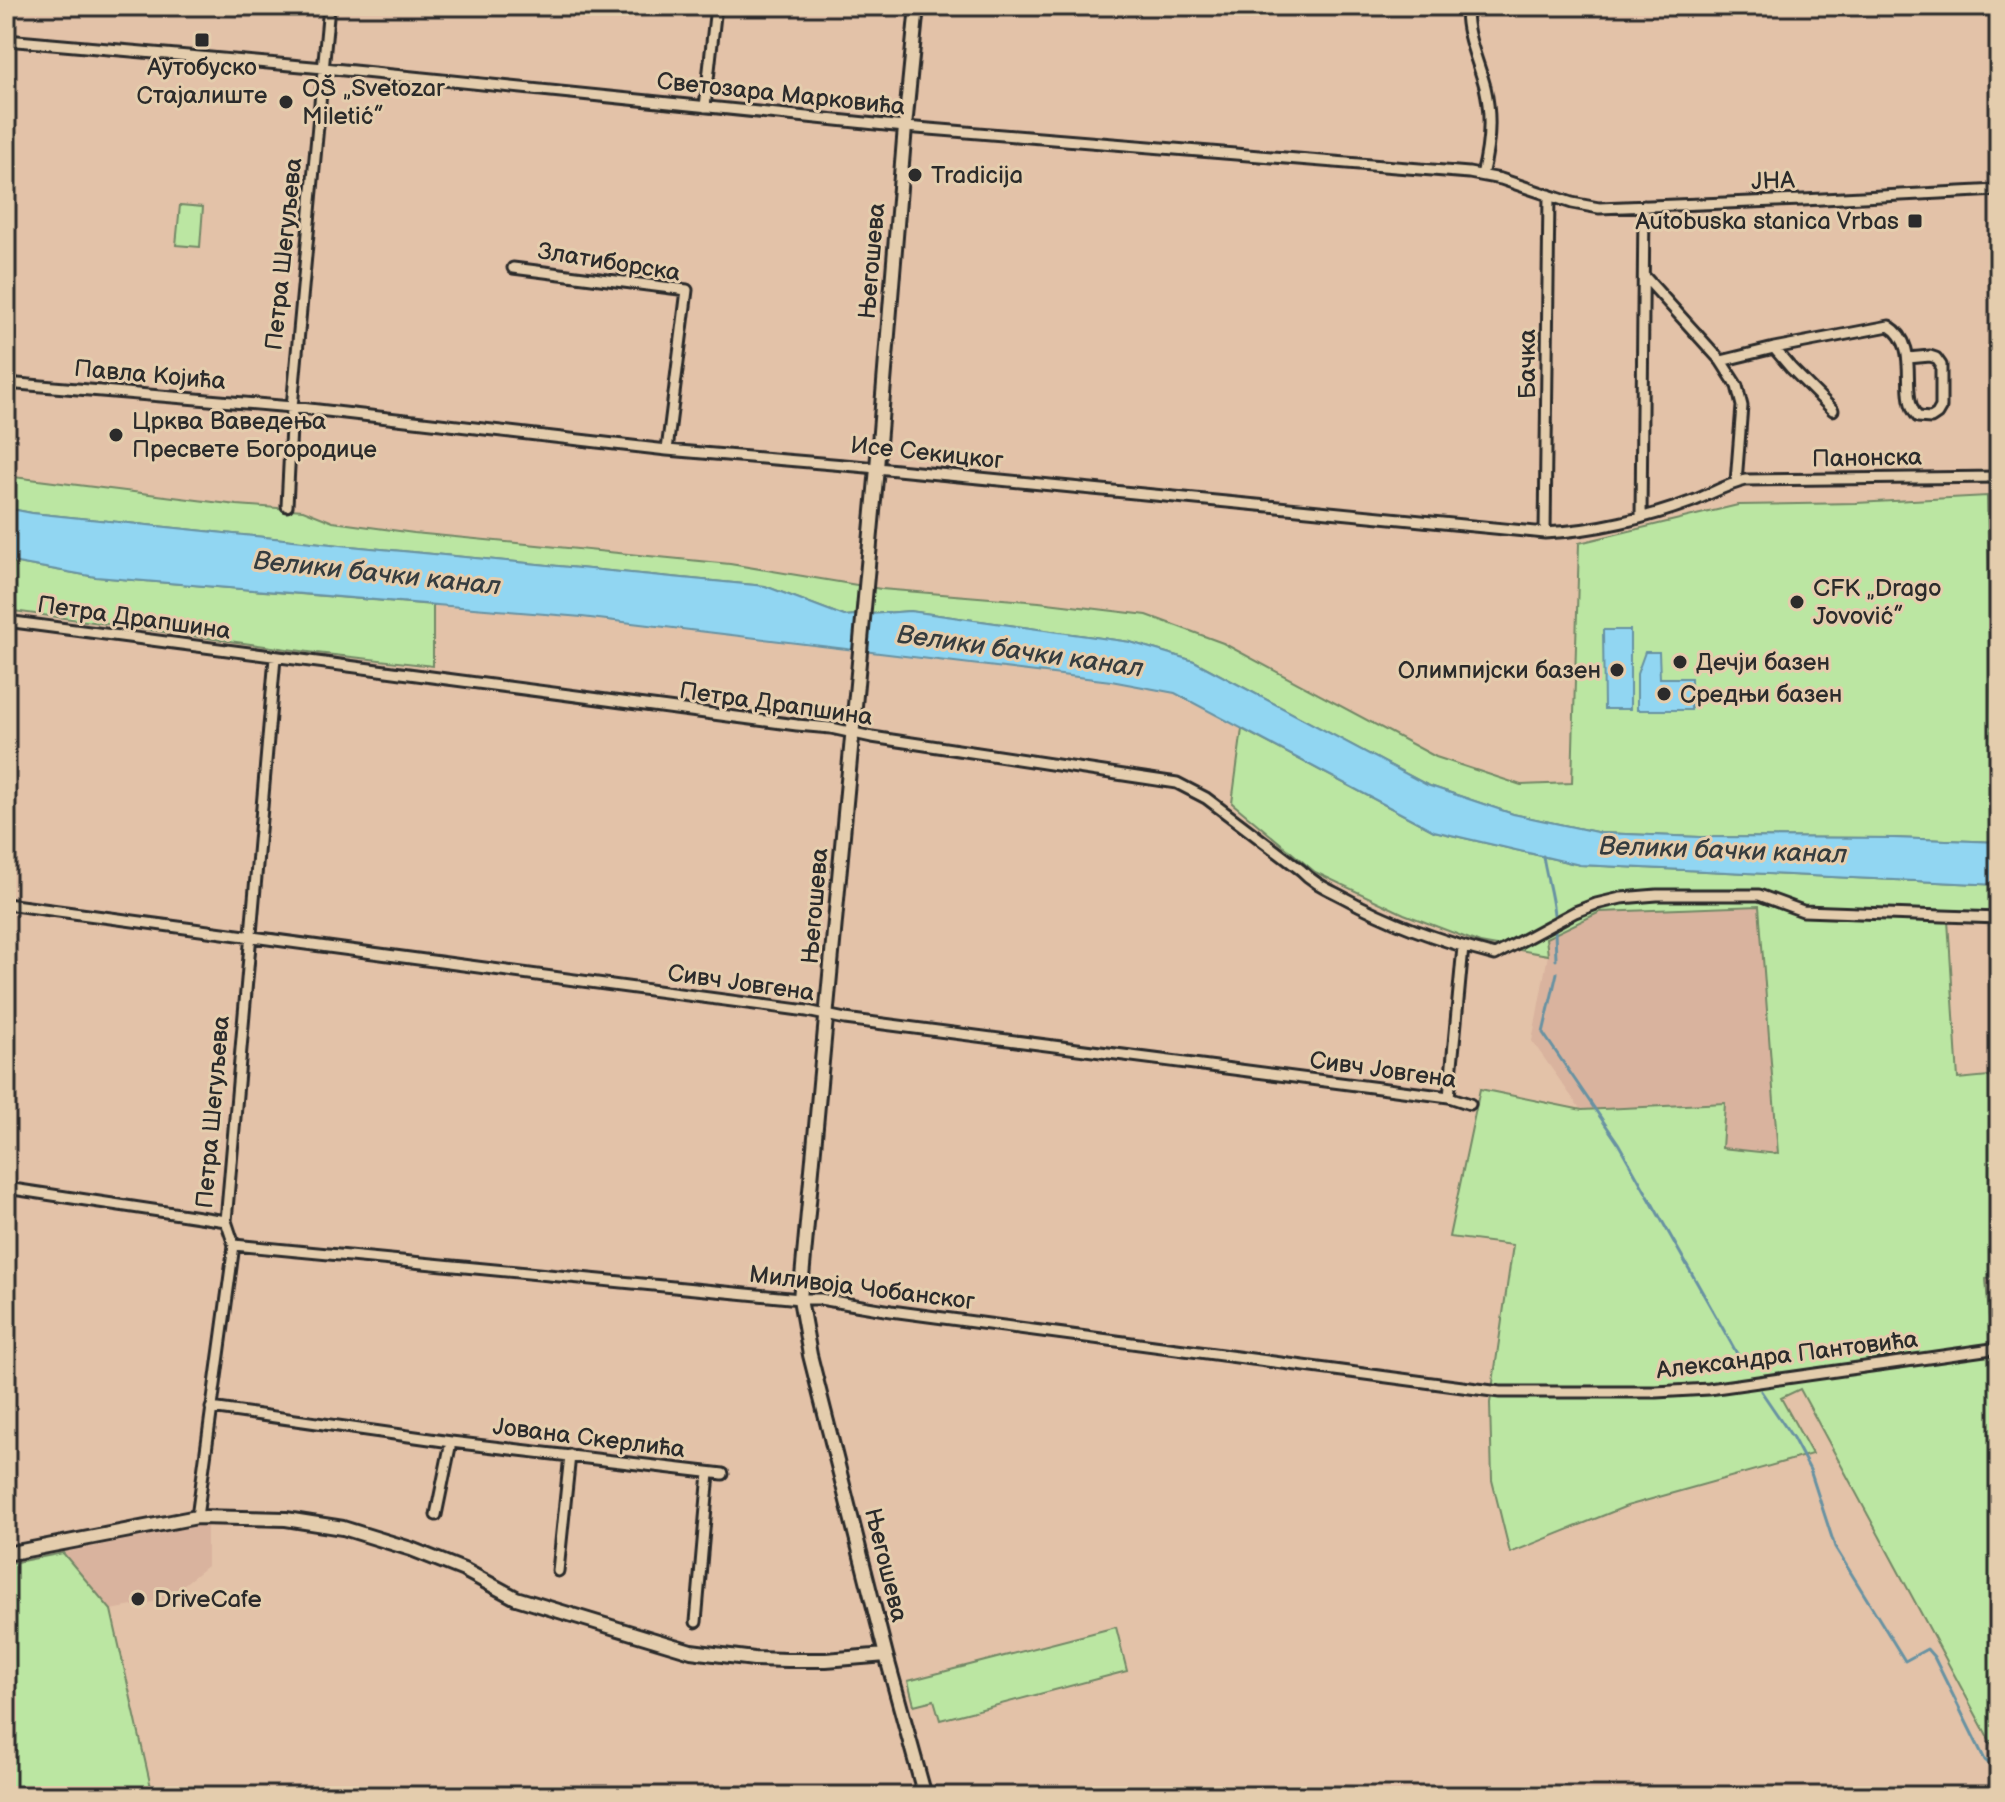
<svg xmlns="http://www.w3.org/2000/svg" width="2005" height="1802" font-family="'Balsamiq Sans',sans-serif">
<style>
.built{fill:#d9b39e}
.green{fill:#bbe6a2;stroke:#738866;stroke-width:2}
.water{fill:#91d6f2;stroke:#6892a2;stroke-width:2}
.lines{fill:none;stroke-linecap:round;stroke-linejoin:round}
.stream{stroke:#6892a2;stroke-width:3}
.street-casing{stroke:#2b2b2b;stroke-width:15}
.secondary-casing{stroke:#2b2b2b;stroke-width:18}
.street{stroke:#e4cdad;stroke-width:9}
.secondary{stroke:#e4cdad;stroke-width:12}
.poi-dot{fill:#2b2b2b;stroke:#e4cdad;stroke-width:3}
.labels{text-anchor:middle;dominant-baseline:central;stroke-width:6;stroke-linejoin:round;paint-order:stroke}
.poi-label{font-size:24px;fill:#2b2b2b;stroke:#e4cdad;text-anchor:start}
.street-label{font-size:24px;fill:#2b2b2b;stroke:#e4cdad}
.water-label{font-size:26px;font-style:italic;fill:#353c3f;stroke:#e4cdad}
</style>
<rect width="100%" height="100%" fill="#e3c2a8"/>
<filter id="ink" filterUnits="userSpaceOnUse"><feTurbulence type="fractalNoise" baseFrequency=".0125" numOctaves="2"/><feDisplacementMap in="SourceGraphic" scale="16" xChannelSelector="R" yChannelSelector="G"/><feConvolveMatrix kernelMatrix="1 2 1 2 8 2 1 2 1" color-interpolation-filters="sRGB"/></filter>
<g filter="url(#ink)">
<path class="built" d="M1759,906L1779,1154L1722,1148L1725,1103L1581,1110L1532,1041L1548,955L1546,938L1600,912Z
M207,1524V1566L164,1600L111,1610L63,1553Z"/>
<path class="green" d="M180,205L203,207L200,247L176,245Z
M6,476L237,505L303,510L333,522L414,533L730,564L881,589L1039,602L1147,615L1223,643L1436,757L1521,785L1572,783L1579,543L1738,505L1856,503L1987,496L1994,802L1999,804V842L1893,838L1700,837L1601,833L1513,814L1427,785L1194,661L1130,642L910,611L844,616L765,586L350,546L32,513L6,508Z
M6,561L96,577L433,605V666L316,653L6,610Z
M1242,729L1434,831L1580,865L1999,885V925L1948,920L1958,1079L1999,1075V1275L1986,1279L1992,1357H1999V1754L1996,1752L1800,1389L1781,1398L1812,1454L1627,1506L1510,1553L1492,1480L1490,1403L1513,1245L1449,1237L1480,1089L1582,1110L1725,1103L1722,1148L1778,1154L1759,906L1600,912L1546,938L1548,955L1480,943L1404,914L1315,872L1232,803Z
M63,1553L111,1610L153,1796H6V1564Z
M1116,1627L1127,1671L940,1720L934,1700L914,1705L908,1681Z"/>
<path class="water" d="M6,508L32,513L350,546L765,586L844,616L910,611L1130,642L1194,661L1427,785L1513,814L1601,833L1700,837L1893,838L1999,842V885L1580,865L1434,831L1175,693L1111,681L582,617L96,577L6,561Z
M1603,630H1630V709H1604Z
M1645,652H1659L1660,678H1691V710H1637V674Z"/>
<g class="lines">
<path class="stream" d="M1543,856C1546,876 1552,894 1554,914
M1555,930L1556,960
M1557,973L1543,1033L1618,1143L1744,1366
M1761,1391L1793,1438L1810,1470L1835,1547L1905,1661L1927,1649L1934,1657L1985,1760L1999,1772"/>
<defs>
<path id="street" d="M1467,6C1463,30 1479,63 1485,87C1492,117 1490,145 1482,175
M6,40L324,68L905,127L1469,173L1501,179L1572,203L1599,208L1803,200L1999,190
M705,107L716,6
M513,268L687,290L667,450
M1645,277L1721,361L1737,386L1742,406L1736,482
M1774,348L1889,326C1923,347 1897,395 1918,417L1931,418L1937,414L1941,407V365L1936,358L1930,356L1908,358
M1721,361L1774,348L1791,368L1833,410
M6,383L292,407L667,450L856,466L1545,533C1593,531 1648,518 1693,501C1711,494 1727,484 1746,480L1999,477
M287,506L292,407L329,6
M1641,516L1644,206
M1545,533L1549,195
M6,621L797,725L831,728L872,737L1177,783L1206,798L1301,870C1313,883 1328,889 1343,897C1390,923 1443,942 1495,955L1575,912L1596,904L1621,898L1657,895H1759L1803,911L1999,918
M6,904L807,1011L845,1019L1449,1097L1470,1104
M1449,1097L1463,947
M6,1188L226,1221
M234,1245L800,1299H820L891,1311L1500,1392H1656L1709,1389L1999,1348
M211,1408L451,1442L723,1474
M436,1515L451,1442
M197,1517L234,1245L226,1221L275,658
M558,1571L570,1455
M696,1622L709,1473"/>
<path id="secondary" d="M917,6L905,127L877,468L800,1299L810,1355L886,1655L925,1796
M6,1554L197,1517L286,1519L343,1528L411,1549L464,1570L516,1598L691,1651L754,1659L787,1660H826L886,1655"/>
</defs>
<use href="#street" class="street-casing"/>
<use href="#secondary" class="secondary-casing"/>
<use href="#street" class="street"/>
<use href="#secondary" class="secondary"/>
</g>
</g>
<g class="poi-dot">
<rect x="194" y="32" width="16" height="16" rx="4"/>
<circle cx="286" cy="102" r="8"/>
<circle cx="915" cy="175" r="8"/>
<rect x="1907" y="213" width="16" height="16" rx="4"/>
<circle cx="116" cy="435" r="8"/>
<circle cx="1797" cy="602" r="8"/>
<circle cx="1680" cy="662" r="8"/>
<circle cx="1617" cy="670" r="8"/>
<circle cx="1664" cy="694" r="8"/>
<circle cx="138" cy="1599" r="8"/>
</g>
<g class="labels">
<g class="poi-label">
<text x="202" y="67" text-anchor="middle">Аутобуско<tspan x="202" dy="28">Стајалиште</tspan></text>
<text x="302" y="88">OŠ „Svetozar<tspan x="302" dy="28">Miletić”</tspan></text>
<text x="931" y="175">Tradicija</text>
<text x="1899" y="221" text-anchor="end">Autobuska stanica Vrbas</text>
<text x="132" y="421">Црква Ваведења<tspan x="132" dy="28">Пресвете Богородице</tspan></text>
<text x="1813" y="588">CFK „Drago<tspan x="1813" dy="28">Jovović”</tspan></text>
<text x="1696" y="662">Дечји базен</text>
<text x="1601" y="670" text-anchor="end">Олимпијски базен</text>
<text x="1680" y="694">Средњи базен</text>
<text x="154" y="1599">DriveCafe</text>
</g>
<g class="street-label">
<text transform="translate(781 94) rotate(6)">Светозара Марковића</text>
<text transform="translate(1773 181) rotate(-2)">ЈНА</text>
<text transform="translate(284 254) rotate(-84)">Петра Шегуљева</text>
<text transform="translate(872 261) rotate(-85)">Његошева</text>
<text transform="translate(609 262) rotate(9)">Златиборска</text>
<text transform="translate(1527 364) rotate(-90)">Бачка</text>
<text transform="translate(150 375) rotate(5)">Павла Којића</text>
<text transform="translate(927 453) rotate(6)">Исе Секицког</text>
<text transform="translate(1867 458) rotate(-1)">Панонска</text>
<text transform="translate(134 618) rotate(8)">Петра Драпшина</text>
<text transform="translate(776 704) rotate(8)">Петра Драпшина</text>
<text transform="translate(815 906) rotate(-85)">Његошева</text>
<text transform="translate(741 983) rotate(8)">Сивч Јовгена</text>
<text transform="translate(1383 1070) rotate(8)">Сивч Јовгена</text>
<text transform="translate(213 1112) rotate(-85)">Петра Шегуљева</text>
<text transform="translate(862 1288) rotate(7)">Миливоја Чобанског</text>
<text transform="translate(1787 1355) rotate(-7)">Александра Пантовића</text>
<text transform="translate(589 1438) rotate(7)">Јована Скерлића</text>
<text transform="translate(886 1565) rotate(76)">Његошева</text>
</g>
<g class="water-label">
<text transform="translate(377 574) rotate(6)">Велики бачки канал</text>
<text transform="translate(1020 652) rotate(8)">Велики бачки канал</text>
<text transform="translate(1723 851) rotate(2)">Велики бачки канал</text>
</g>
</g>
<rect width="2005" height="1802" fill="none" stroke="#e4cdad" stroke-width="32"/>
<rect x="16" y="16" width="1973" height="1770" fill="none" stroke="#2b2b2b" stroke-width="3" filter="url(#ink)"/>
</svg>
